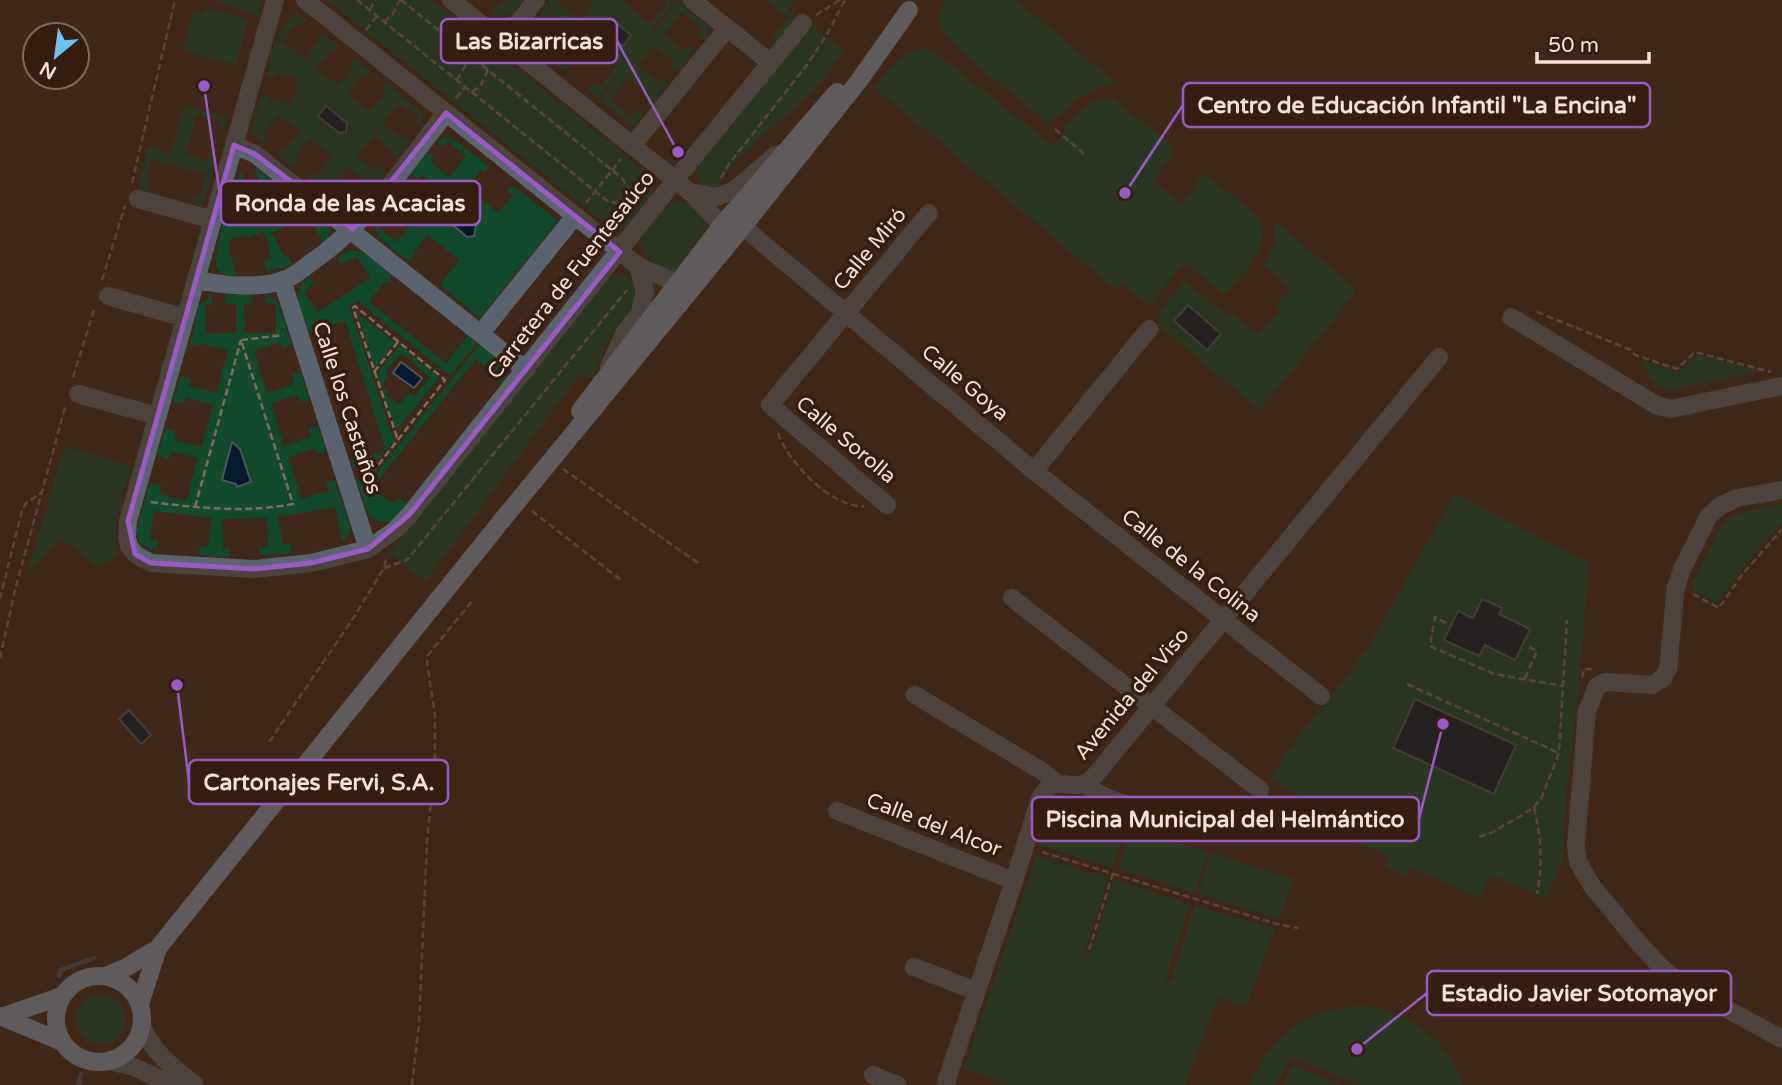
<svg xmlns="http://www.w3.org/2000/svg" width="1782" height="1085" font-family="'Varela Round',sans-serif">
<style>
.green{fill:#134a2d}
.water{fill:#061a2b;stroke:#4d565f;stroke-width:2}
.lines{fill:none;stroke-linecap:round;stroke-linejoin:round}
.stream{stroke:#4d565f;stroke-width:4.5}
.path{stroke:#806b5f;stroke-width:2.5;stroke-dasharray:7 3.5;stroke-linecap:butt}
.minor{stroke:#5b646e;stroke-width:18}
.major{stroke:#8698ac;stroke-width:18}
.marked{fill:none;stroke:#995ac6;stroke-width:5;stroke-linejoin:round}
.labels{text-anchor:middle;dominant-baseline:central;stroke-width:7;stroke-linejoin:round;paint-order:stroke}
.street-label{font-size:21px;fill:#f2e2d9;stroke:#351e10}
.leader{fill:none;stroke:#995ac6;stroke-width:2.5}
.callout-dot{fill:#995ac6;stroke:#351e10;stroke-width:2.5}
.callout{fill:#351e10;stroke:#995ac6;stroke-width:2.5}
.callout-label{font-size:23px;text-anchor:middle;font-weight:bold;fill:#f2e2d9}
</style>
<rect width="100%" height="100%" fill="#40281a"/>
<path class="green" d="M212,0H262L258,16Z
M327,0H432L651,175L655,183C653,195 637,220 626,227C620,230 615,229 609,227Z
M505,0H523C515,11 505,22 491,12L496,6L499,8Z
M549,0H560L558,4L579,20L595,0H620L650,24L666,4L663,0H675L649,34L650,36L678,1L712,29L703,40L697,35L702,28L681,12L663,34L684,51L689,45L695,50L678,72L671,66L675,61L654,45L637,66L657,83L662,78L668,84L651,106L645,100L649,94L628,77L610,100L631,116L636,110L642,116L634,127L600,100L627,63L598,98L587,89L593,83L599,87L616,67L606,57L612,51L602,42L595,49L584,40L567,61L571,65L566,72L529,41L526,35L530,25L536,31L532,37L552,53L570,31L550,14L545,19L539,14Z
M766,0H794L788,10L797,17L773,46L768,45L788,18Z
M947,0H1015L1117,84C1089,85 1070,106 1049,123C1027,104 947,47 940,25C937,15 942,8 947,0Z
M205,8L248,20L236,65L183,50L193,12L203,14Z
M296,14L307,20L302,26L298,23L283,42L305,59L320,41L317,38L322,32L338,46L334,51L331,49L316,68L338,85L353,67L350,64L355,58L372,72L366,77L362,75L348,94L370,111L385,92L382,89L387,83L423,113L422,127L415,121L418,117L399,103L382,124L401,138L403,136L410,141L398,157L374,135L357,156L375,171L379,166L386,172L371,191L364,185L366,182L348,167L331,189L349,203L355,197L362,202C343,216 321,191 307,179L313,172L317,176L332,157L310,139L295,158L299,161L293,168L277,155L282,148L285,151L300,132L278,115L263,133L267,137L262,143L251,130L261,95L269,96L268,99L292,105L298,79L276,72L274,77L267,76C271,56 277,24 296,14Z
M812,25L844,52C833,65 824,79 812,91C779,124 741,150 715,190L702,185L696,172L699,165Z
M924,48L936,53L1053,146L1064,133L1063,126L1094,101L1104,98L1114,99L1173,147L1174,153L1153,181L1181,205L1204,173L1257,216C1274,248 1244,272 1224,294L1185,263L1149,305L1122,282L1115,289L875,88L904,55Z
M184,105L228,118L225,129L218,127L219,120L197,114L186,154L208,160L210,153L218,156L203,206L193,203L195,196H200L206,174L152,160L146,182L151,183L149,192L138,189L148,147L171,154Z
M446,137L458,142L489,167L484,172L481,170L467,188L498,213L513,195L507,191L512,185L558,221L480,318L440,285L459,260L428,235L413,253L415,255L410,262C395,251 371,238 376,218L382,223L379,228L397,242L414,221L396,206L391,212L384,206L400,185L408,191L405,195L423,210L440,189L422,174L418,179L411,173L427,153L434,158L431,163L449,177L466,156L448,141L443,147L437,141Z
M254,167L326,220C330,230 331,236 324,245L311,218L307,220L305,214L290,222L291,224L271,233L285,257L288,256L292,264L266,272L264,260L271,258L264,231L246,238L245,235L230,239L231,245L228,246L237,275C229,276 221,275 217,268C211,257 233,183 241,172L247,188L238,192L240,197L236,199L242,217L255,213L254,210L281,204L275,185L271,186L269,181L260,184Z
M676,201L686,202L711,222L672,275C657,265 646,259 640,242C646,228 662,206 676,201Z
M1274,225H1278L1351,284L1355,293L1260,410L1158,325L1160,310L1185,281L1229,318L1233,314L1258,334L1281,310L1276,305L1291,288L1264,266L1275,241Z
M350,250C367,250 381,265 393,275L388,283L385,281L369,302L446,363L468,336L477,343L450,376L358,301L349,307L394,441C380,459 376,462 353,468L351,461L386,451L345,321L309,332C303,313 289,292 309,277L313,283L304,293L318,312L370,278L357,257L341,264L337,258Z
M619,274C636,275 640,292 634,307C629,317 619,324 613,333C605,347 599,363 592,378L579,375L426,581L389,553L608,277Z
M266,293L278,303L292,345L283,348L280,342L254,351L267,393L294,384L291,375L301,373L309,399L300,402L298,395L271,403L284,446L311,437L309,429L318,426L326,451L317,454L315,448L288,457L302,499L329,491L326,482L335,480L351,530L342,542L335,507L278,517L283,545L291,544L292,553L259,555V547L268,546L267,518L222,519L223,548H230L229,557L199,555L200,546H208L211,518L154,511L150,539L158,540L157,551L143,545L138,540L136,531L150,483L161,486L160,494L186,501L198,458L171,451L168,459L157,455L165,429L176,432L174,440L201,447L213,405L186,397L184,404L173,401L180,376L191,379L189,386L216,393L228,351L201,343L199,346L190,344L199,305L212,295V305H205L206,334L236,333V304H225L226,295L251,294L252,304H244L245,333H276V304L266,303Z
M359,315L395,342L375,368L358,317Z
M399,345L411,354L407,358L400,354L385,373L389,377L381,386L377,374Z
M479,345C493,356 513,366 503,385L495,378L497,375L476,359L372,488L392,504L399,497L407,503L390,522C381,522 375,521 369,515L356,480L375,475Z
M1697,354L1760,371L1671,390C1654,386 1646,375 1642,359L1679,372Z
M414,357L439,378L397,430L382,390L384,389L388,392L386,395L399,405L409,393L415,396L430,377L410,361Z
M65,446L132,467C123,495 110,524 118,553L100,568L61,538L27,574Z
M1455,494L1589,563L1578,696L1566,795L1563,860L1547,899L1491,875L1479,898L1411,867L1406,876L1386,867L1390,857L1321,826L1326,815L1300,803L1303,797L1270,779L1288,751L1366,651Z
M1782,504V524L1756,552L1717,604L1694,591L1693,582L1723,523L1736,514Z
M1053,804L1125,826L1112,868L1039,845Z
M1130,828L1208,852L1195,893L1118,869Z
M1211,853L1294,879L1279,919L1198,894Z
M1036,856L1109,878L1085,953L1089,955L1114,880L1190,903L1165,980L1171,981L1195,905L1275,929L1246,1007L1218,997L1185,1085H1009L964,1068Z
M76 1019a25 25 0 1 1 50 0a25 25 0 1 1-50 0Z
M1367,1006C1413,1015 1448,1040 1463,1085H1360L1292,1057L1275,1085H1250C1272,1032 1309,1007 1367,1006Z
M1292,1065L1340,1085H1284Z"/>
<path class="water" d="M610,18L631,35L623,46L602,29Z
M326,106L347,123L346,132L339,133L318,116Z
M455,209L476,226L474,236L467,237L447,220Z
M1188,305L1221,334L1207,350L1174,321Z
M401,362L422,378L414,388L393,373Z
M232,442L240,449L251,482L237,487L236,484L222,480Z
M1482,599L1502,608L1499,614L1530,629L1515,660L1485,645L1479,656L1444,640L1458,611L1473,618Z
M1415,699L1516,745L1494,794L1393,748Z
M129,710L151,735L141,744L119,719Z"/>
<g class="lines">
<path class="stream" d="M59,976L61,970L94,958
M78,1085L81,1074"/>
<path class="path" d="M357,0L606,200L616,203L626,198L629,190L622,178L401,0
M370,10L375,0
M816,15L840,0
M384,22L392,15L400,0
M366,30L377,16
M482,65L491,54
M457,80L465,66L474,59
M472,92L481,85L488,70
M456,98L465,87
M1055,129L1084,154
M721,178L729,164L806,66L826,36L845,0
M132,183L175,0
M586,203L621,159
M102,280L125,206
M1537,312L1631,350L1635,355L1677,369L1695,352L1771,372
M241,340L283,335
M374,372L398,342
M73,377L95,307
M778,433C787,461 833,509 864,506
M563,469L698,563
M360,473L375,469L445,380L355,306L353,308L398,440
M151,502C198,508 246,513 293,504L241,340
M195,507L241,340
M532,511L621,580
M384,568L407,560L627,290
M1693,594L1719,608L1742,575L1782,529
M0,599L22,510L26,503L41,493
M1446,623L1435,617L1430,646L1494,674L1563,686
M0,658L15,590L66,404
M1525,678L1537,651L1526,645
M1582,678L1584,669H1596
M1407,684L1559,753
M269,742L354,617L384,568L387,556
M1534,807C1541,837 1543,864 1537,894
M1479,837L1491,833L1524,814L1534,807L1542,797L1559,753L1567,620
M1042,852L1277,924L1298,928
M1089,950L1113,873
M412,1085L419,1024L427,841L435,760V714L427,664L428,655L472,601"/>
<path class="minor" d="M275,0L128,521L127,537L129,546L135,554L151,563L254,569L311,563L368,549L395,530L410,514L675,180L803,23
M305,0L638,266L677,283L691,284
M451,0L690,192L722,225L748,231L1034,471L1321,696
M692,0L771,63
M503,42L536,0
M234,145L255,154L526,370
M632,146L727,28
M690,192L716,197L733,191L776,155
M138,199L213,220
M196,280C223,285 254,289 282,281C292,278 301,270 309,264C366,226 404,165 446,113
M282,280L368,549
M108,296L185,318
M1511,317L1656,405L1670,409L1782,386
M481,333L575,216
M609,367L624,334L640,313L645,291L638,266
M78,394L157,416
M1034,471L1149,329
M1782,490L1737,498L1720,506L1709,516L1683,567L1676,586L1668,669L1664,677L1653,685L1605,682L1597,686L1587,711L1576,845L1578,862L1592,886L1642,947L1663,969L1684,986L1782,1039
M887,505L770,405L929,213
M1012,598L1260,790
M915,695L1042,771L1057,783
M1085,785C1111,804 1146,809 1177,818
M837,811L1014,881
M914,967L976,991
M142,1027C154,1054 173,1067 195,1085
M109,1061L134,1067L173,1085
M873,1075L898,1085
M945,1085L1014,881L1040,798C1057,769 1069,796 1092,779L1439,357"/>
<path class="major" d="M580,411L722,225L837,92
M56 1019a43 43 0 1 1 86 0a43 43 0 1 1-86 0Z
M106,976L127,967L158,948L503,519L741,229L858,82L909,10
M140,1004L158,948
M0,1016L62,1042
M4,1016L62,996"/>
</g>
<path d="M0 0H1782V1085H0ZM446,113L620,252L410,514L368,549L311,563L254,569L151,563L135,554L128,521L234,145L255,154L353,229Z" fill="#40281a" fill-opacity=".55" fill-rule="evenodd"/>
<path class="marked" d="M446,113L620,252L410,514L368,549L311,563L254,569L151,563L135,554L128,521L234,145L255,154L353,229Z"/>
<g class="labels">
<g class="street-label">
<text transform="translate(870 249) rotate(-50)">Calle Miró</text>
<text transform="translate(571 275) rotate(-52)">Carretera de Fuentesaúco</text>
<text transform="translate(965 383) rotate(40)">Calle Goya</text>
<text transform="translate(347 408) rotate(72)">Calle los Castaños</text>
<text transform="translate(846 440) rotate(40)">Calle Sorolla</text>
<text transform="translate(1191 566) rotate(38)">Calle de la Colina</text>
<text transform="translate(1132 694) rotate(-50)">Avenida del Viso</text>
<text transform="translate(934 825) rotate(21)">Calle del Alcor</text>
</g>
</g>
<path class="leader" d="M678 152L617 41M1125 193L1183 105M204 86L221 203M177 685L189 782M1443 724L1419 819M1357 1049L1427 993"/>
<g class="callout-dot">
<circle cx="678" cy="152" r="7"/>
<circle cx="1125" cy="193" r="7"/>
<circle cx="204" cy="86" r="7"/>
<circle cx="177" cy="685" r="7"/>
<circle cx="1443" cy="724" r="7"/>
<circle cx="1357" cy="1049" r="7"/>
</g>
<g class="callout">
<rect x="441" y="19" width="176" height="44" rx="7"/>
<rect x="1183" y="83" width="467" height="44" rx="7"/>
<rect x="221" y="181" width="259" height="44" rx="7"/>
<rect x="189" y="760" width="259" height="44" rx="7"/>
<rect x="1032" y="797" width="387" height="44" rx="7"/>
<rect x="1427" y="971" width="304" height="44" rx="7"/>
</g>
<g class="callout-label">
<text x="529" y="49">Las Bizarricas</text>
<text x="1417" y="113">Centro de Educación Infantil "La Encina"</text>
<text x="350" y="211">Ronda de las Acacias</text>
<text x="319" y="790">Cartonajes Fervi, S.A.</text>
<text x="1225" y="827">Piscina Municipal del Helmántico</text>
<text x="1579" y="1001">Estadio Javier Sotomayor</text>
</g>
<g transform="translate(56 56) rotate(209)"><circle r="33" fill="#351e10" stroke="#816c60" stroke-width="2"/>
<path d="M0-5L12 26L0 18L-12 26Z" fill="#70c2f4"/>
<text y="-10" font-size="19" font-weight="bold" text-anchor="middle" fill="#f2e2d9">N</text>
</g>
<path d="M1537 52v10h112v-10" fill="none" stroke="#f2e2d9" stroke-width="3.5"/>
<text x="1548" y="52" font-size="21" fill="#f2e2d9" stroke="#351e10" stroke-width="5" paint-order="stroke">50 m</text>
</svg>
